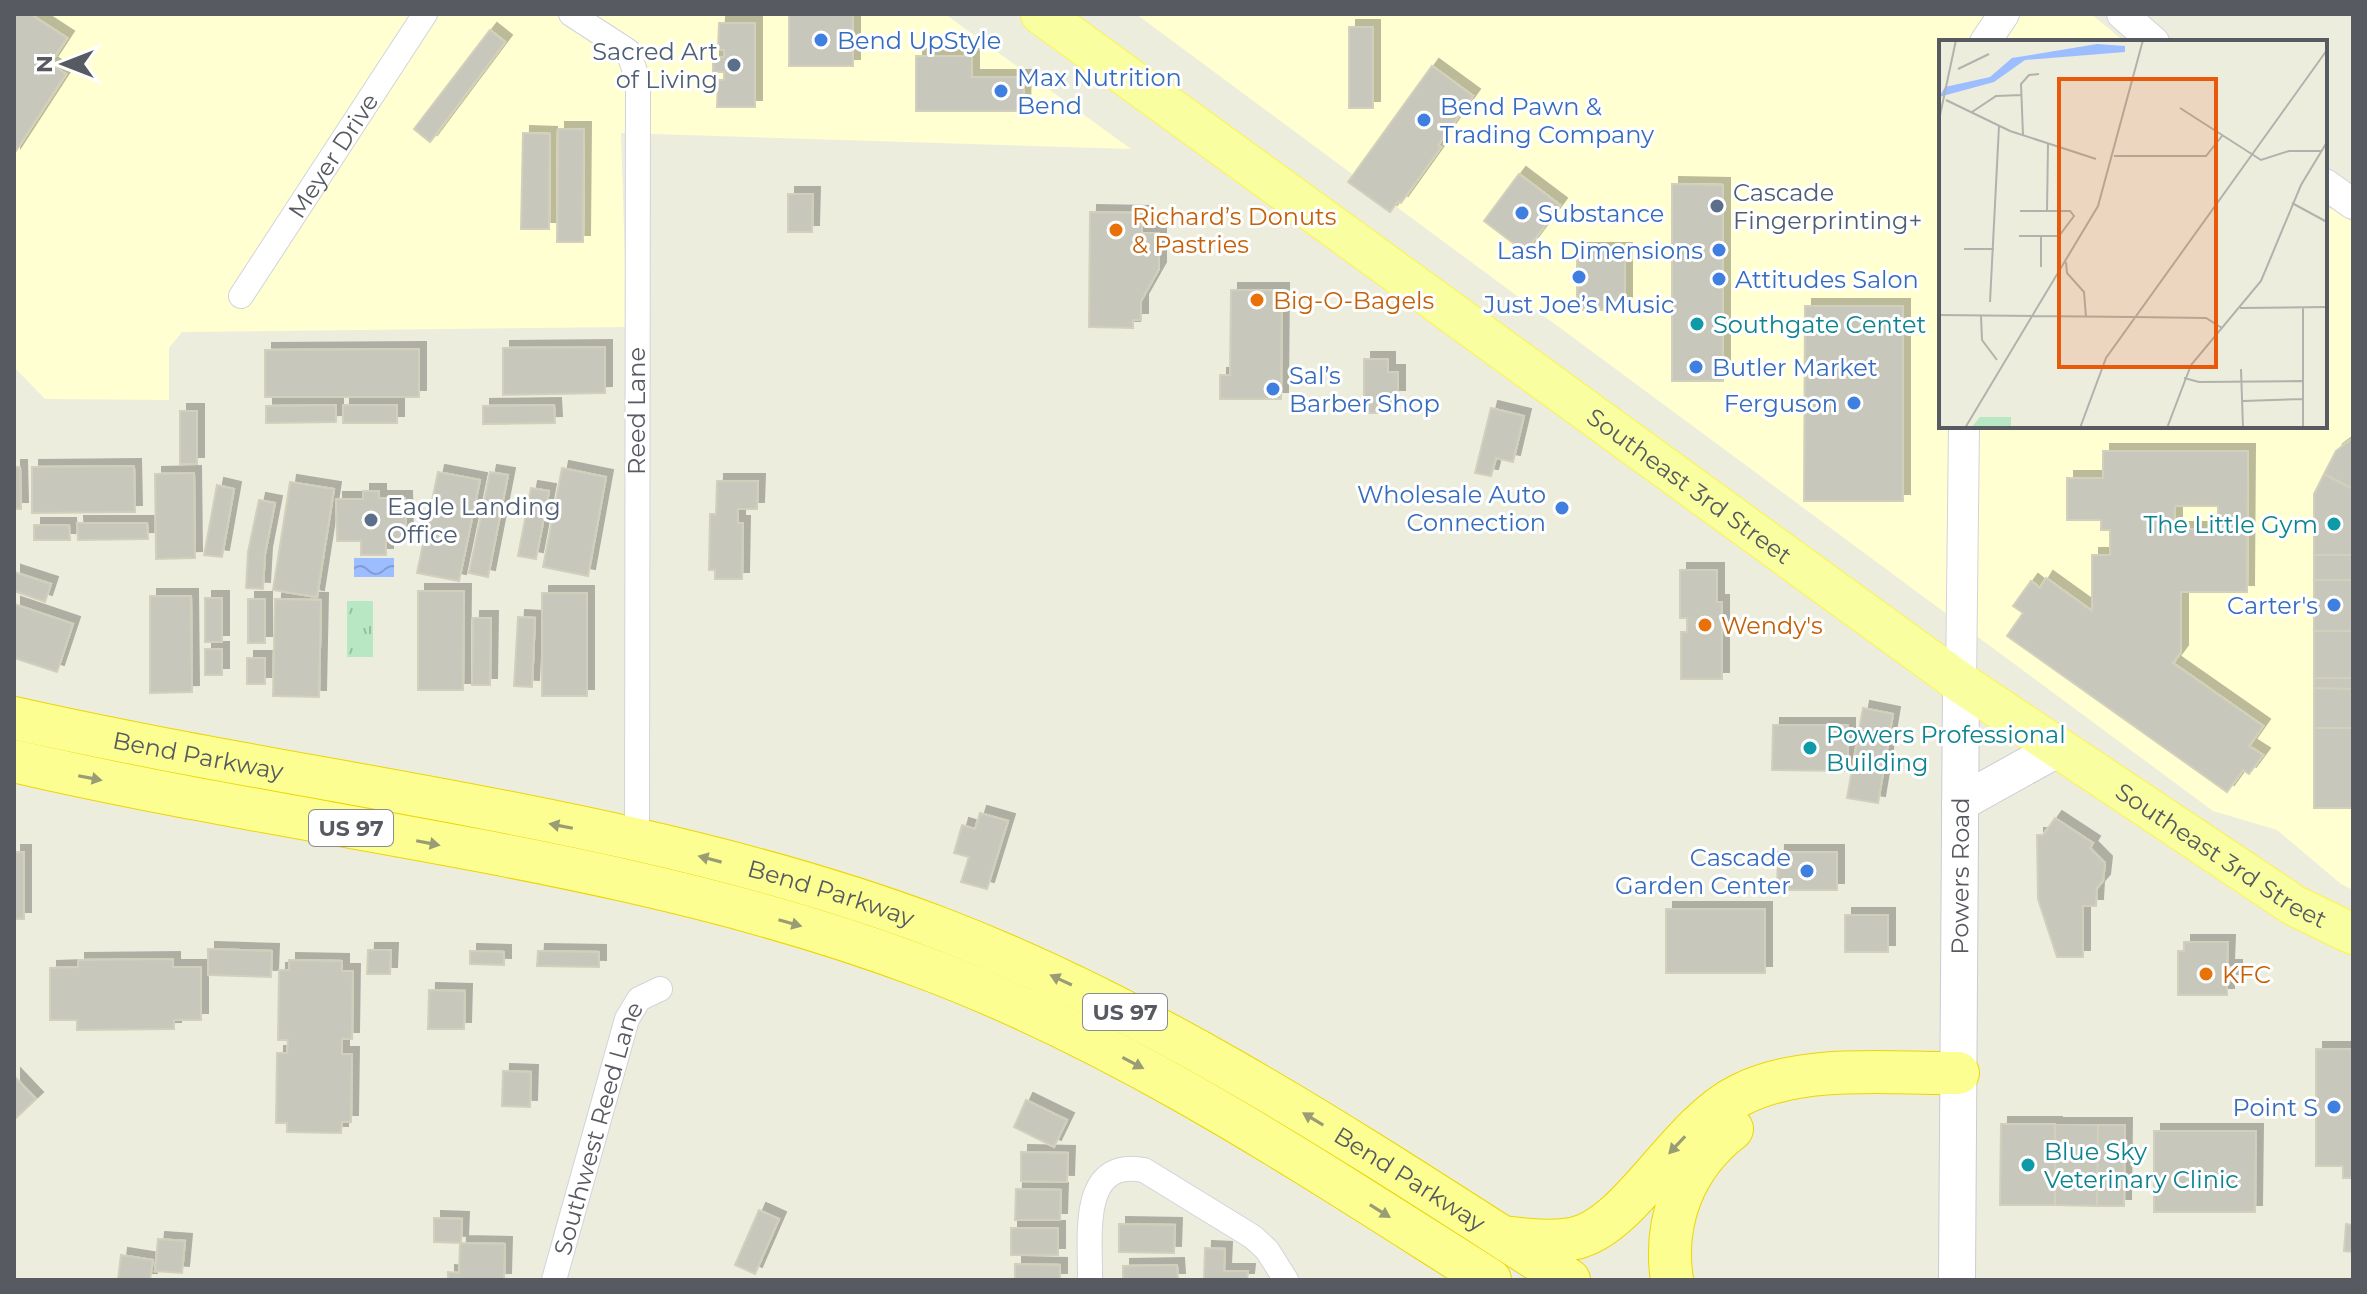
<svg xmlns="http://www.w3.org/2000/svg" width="2367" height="1294" font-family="Montserrat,sans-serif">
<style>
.commercial{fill:#ffffd1}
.grass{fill:url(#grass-tufts)}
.water{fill:url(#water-waves)}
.building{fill:#c8c7bb;stroke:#d2d0bc;stroke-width:2;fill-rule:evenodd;filter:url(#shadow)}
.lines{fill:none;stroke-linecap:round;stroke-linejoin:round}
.minor-casing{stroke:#d2d3da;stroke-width:26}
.tertiary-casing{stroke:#d2d3da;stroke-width:32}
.secondary-casing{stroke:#cacbd4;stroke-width:38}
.primary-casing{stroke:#fdf447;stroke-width:42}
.trunk-casing{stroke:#ebd700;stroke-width:44}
.minor{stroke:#fff;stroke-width:24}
.tertiary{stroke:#fff;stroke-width:30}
.secondary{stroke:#fff;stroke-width:36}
.primary{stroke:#f9ffa1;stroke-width:40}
.trunk{stroke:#fcfe92;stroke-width:42}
.oneway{fill:#9a9c75}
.shop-dot{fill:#3f7fe0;stroke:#fff;stroke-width:3}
.service-dot{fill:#5c6f8a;stroke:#fff;stroke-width:3}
.food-dot{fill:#e8710a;stroke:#fff;stroke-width:3}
.culture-dot{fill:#0f9aa8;stroke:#fff;stroke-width:3}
.labels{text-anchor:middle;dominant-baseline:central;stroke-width:6;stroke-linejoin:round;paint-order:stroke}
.shield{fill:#fff;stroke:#8a8c90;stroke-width:2}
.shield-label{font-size:22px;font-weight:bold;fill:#585a61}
.shop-label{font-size:24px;fill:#366cbe;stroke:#fff;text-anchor:start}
.service-label{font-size:24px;fill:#4e5e75;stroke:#fff;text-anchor:start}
.street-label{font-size:24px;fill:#585a61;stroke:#fff}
.food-label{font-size:24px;fill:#c56008;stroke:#fff;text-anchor:start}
.culture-label{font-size:24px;fill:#0d838f;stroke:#fff;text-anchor:start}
.inset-road{fill:none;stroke:#b1b2ac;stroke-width:2}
.view{fill:#e8590c;fill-opacity:0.15;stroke:#e8590c;stroke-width:4}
.inset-edge{fill:none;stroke:#585a61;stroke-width:4}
</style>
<defs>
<pattern id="grass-tufts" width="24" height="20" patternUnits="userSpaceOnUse" patternTransform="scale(2)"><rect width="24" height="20" fill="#b8e7c3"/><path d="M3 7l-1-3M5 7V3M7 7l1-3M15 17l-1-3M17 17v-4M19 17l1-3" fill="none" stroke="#98bea2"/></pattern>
<pattern id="water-waves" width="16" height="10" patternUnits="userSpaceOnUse" patternTransform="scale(2)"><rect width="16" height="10" fill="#9cbdff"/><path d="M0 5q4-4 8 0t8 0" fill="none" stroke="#829dd2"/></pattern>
<filter id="shadow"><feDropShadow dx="7" dy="-7" stdDeviation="0" flood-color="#0004"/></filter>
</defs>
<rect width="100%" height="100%" fill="#ededde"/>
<path class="commercial" d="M14,14H945L1131,149L621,133L627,327L182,332L169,348V400L45,399L14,367Z
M1136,14H2091L2125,42H1941V426H2325V205L2353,222V890L2341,884L2277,830L2213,811Z"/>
<path class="grass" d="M347,601H373V657H347Z"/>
<path class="water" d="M354,558H394V577H354Z"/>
<path class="building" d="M14,14H30L67,38L50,64L66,74L14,154Z
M789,14H853V66H789Z
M719,23H755V107H717L718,80H724V72H713V57H724V50H718Z
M1349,27H1373V108H1349Z
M490,30L505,42L430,142L414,129Z
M916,56H972V77H1024L1023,111H916Z
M1432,66L1473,96L1438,145L1441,147L1401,203L1398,201L1390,212L1348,182Z
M558,129H584L583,242H557Z
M523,133L550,134L549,229H521Z
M1519,174L1560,205L1525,252L1484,221Z
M1672,184L1723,185V381H1672Z
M788,194H813L812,232H788Z
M1090,212L1142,213V233H1159V269L1141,301V320H1133V328L1089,327Z
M1577,250H1625V310H1577Z
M1231,290H1282L1281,399H1220V375H1230Z
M1805,306H1903V501H1804Z
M605,347V393L503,395V348Z
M419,349V397H265V350Z
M1364,359H1388V372H1398V397H1388V413H1364Z
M336,405V422L266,423V406Z
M343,405H397V423H343Z
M554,405L555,423L483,424V406Z
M1491,408L1524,416L1513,462L1496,458L1491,476L1475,473Z
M180,411H197V464H180Z
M2353,438V489L2324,474L2336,451Z
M2103,451H2248L2247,592H2181V652L2173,663L2263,726L2249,746L2263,755L2249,774L2243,770L2227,792L2007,636L2023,613L2013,606L2031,581L2040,588L2046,578L2092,611V555H2110V530H2101V520H2067V478H2103ZM2175,506H2218V529H2175Z
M134,466L135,512L32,513V467Z
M14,467H20L21,509H14Z
M562,468L606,477L588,576L543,567Z
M438,472L480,480L459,581L417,573Z
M490,472L508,475L488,577L469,573Z
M194,473L195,558L156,559L155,474Z
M2324,474L2353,489V555H2314V494Z
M717,481H758L757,509H738V523H743L742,579H715V570H709L710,514H716Z
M290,482L334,489L317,597L273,590Z
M217,485L234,489L222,557L204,555Z
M531,488L549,491L536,559L518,556Z
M363,491H379V498H405L406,541H386V555H361V541H337L336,499H363Z
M259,500L275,503L265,554L263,589L246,588L248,552Z
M77,523H147L148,539L78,540Z
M34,525H69L70,540H34Z
M2314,555H2353V580H2314Z
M1680,570H1717V602H1722V679H1681V632H1687V618H1680Z
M14,572L51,584L45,602L14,591Z
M2314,580H2353V631H2314Z
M418,591H464L463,690H418Z
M542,593H587V696H542Z
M150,596H191L192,692L150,693Z
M205,598H222V642H205Z
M248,599H265V643H248Z
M275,599L321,600L319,697L273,696Z
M14,604L73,624L57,672L14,658Z
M518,617L535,618L532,687L514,686Z
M473,618H491L490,685H472Z
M2314,631H2353V678H2314Z
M205,649H222V675H205Z
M247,658H265V684H247Z
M2314,678H2353V689L2314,688Z
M2314,688L2353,689V728H2314Z
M1863,708L1893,714L1878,803L1847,798Z
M1773,725H1848V771L1772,770Z
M2314,728H2353V808H2314Z
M980,813L1008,821L987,889L961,882L969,857L954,853L962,825L975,829Z
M2055,818L2093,843L2090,848L2105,863L2103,881L2097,888L2096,906H2083V957H2057L2038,899L2037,835H2043Z
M14,852H24V919H14Z
M1778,852H1837V890H1777Z
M1666,909H1765V973H1666Z
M1845,915H1888V952H1845Z
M2184,942H2228L2227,967H2235V981H2227V995H2178V951H2184Z
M208,949L272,951L271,977L208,975Z
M368,950H391L390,974H367Z
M470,951L504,952V965L470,964Z
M538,951L599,952V967L537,966Z
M173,959V967H201V1020H174V1029L77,1030V1020H50V968L78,967V960Z
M289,960L342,961V971H353L352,1039H342V1054H352L351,1122H342L341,1133L287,1132V1123H276L277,1053H287L288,1040H278L279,970H289Z
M429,990L465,991L464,1029H428Z
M2316,1049H2353V1178H2343V1166H2316Z
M503,1071L531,1072L530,1107L502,1106Z
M14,1076L36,1099L14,1120Z
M1026,1100L1067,1120L1054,1147L1014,1127Z
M2001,1124H2055V1205H2000Z
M2055,1124L2098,1125L2097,1206L2055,1205Z
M2098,1125H2125L2124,1206H2097Z
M2154,1131H2256L2255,1212H2154Z
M1021,1152L1068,1153L1067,1182L1021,1181Z
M1016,1189L1061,1190L1060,1220H1015Z
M759,1210L779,1219L755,1274L735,1265Z
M434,1218L462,1219L461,1243L434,1242Z
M1119,1224L1175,1225L1174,1253L1119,1252Z
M2346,1224L2353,1225V1252L2344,1251Z
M1011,1228H1058V1255H1011Z
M158,1239L185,1241L182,1273L155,1271Z
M460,1243L505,1244L504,1280H448V1272L459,1273Z
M1205,1248L1225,1249L1224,1271H1248L1247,1280H1204Z
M121,1255L153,1260L150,1280H118Z
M1015,1264L1060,1265V1280H1015Z
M1177,1265L1178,1280H1123V1266Z"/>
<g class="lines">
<defs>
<g id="minor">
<path d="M571,14L628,51L638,80L637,842"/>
<path id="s1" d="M241,296L425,14"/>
<path id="s2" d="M554,1280L627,1019L639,999L660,989"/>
<path d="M1090,1280C1091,1240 1078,1157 1144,1170L1253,1237L1267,1250L1286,1280"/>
</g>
<path id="tertiary" d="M2122,14L2154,42
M1985,42L2004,14
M2325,184L2353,204
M1961,683L1964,426"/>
<g id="secondary">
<path d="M1960,803L2059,748"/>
<path id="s3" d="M1957,1280L1961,683"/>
</g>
<g id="primary">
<path id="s4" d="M1041,14L1961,683L2295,906L2353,934"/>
</g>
<g id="trunk">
<path id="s5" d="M14,718C319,787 646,817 939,928C1164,1014 1367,1151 1569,1280"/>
<path d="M14,761C315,831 630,857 920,966C1125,1042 1306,1164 1490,1280"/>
<path d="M1503,1237C1527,1240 1552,1243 1576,1238C1631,1225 1678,1126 1740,1095C1803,1063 1889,1074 1958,1073"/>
<path d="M1672,1280C1663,1222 1684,1166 1732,1129"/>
</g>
</defs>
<use href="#minor" class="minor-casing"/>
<use href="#tertiary" class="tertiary-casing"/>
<use href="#secondary" class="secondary-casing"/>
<use href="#primary" class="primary-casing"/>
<use href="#trunk" class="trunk-casing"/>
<use href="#minor" class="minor"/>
<use href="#tertiary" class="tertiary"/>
<use href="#secondary" class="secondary"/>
<use href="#primary" class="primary"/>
<use href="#trunk" class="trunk"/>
</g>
<defs><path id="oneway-solid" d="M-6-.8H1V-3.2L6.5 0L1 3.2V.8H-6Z" transform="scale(2)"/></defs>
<g class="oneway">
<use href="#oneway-solid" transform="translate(90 778) rotate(11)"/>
<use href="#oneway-solid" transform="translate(561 826) rotate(-169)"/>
<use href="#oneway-solid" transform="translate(428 843) rotate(11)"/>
<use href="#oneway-solid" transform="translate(710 859) rotate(-165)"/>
<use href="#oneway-solid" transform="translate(790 923) rotate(16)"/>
<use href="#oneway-solid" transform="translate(1061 980) rotate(-155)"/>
<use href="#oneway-solid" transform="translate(1133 1063) rotate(28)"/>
<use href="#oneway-solid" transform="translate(1313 1119) rotate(-149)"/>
<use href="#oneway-solid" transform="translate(1677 1145) rotate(133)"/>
<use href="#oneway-solid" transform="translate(1380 1211) rotate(32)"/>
</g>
<g class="shop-dot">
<circle cx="821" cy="40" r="8"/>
<circle cx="1001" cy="91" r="8"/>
<circle cx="1424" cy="120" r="8"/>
<circle cx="1522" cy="213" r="8"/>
<circle cx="1719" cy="250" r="8"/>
<circle cx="1579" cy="277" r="8"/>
<circle cx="1719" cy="279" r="8"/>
<circle cx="1696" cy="367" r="8"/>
<circle cx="1273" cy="389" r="8"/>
<circle cx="1854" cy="403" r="8"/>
<circle cx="1562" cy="508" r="8"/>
<circle cx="2334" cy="605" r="8"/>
<circle cx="1807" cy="871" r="8"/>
<circle cx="2334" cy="1107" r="8"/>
</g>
<g class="service-dot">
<circle cx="734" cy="65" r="8"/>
<circle cx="1717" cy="206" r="8"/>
<circle cx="371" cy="520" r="8"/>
</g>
<g class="food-dot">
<circle cx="1116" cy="230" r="8"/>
<circle cx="1257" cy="300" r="8"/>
<circle cx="1705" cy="625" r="8"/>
<circle cx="2206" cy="974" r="8"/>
</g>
<g class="culture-dot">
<circle cx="1697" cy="324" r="8"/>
<circle cx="2334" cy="524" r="8"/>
<circle cx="1810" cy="748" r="8"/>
<circle cx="2028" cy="1165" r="8"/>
</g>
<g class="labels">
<g class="shield">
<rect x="309" y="810" width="84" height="36" rx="6"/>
<rect x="1083" y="994" width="84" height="36" rx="6"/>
</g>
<g class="shield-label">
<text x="351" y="828">US 97</text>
<text x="1125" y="1012">US 97</text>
</g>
<g class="shop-label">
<text x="837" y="40">Bend UpStyle</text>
<text x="1017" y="77">Max Nutrition<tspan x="1017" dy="28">Bend</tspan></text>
<text x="1440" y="106">Bend Pawn &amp;<tspan x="1440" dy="28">Trading Company</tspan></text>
<text x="1538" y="213">Substance</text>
<text x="1703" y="250" text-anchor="end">Lash Dimensions</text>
<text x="1735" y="279">Attitudes Salon</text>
<text x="1579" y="304" text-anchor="middle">Just Joe’s Music</text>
<text x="1712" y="367">Butler Market</text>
<text x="1289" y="375">Sal’s<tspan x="1289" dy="28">Barber Shop</tspan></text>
<text x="1838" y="403" text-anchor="end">Ferguson</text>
<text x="1546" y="494" text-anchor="end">Wholesale Auto<tspan x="1546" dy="28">Connection</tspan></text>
<text x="2318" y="605" text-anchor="end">Carter's</text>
<text x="1791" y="857" text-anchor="end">Cascade<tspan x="1791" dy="28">Garden Center</tspan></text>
<text x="2318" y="1107" text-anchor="end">Point S</text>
</g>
<g class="service-label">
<text x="718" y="51" text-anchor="end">Sacred Art<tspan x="718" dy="28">of Living</tspan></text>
<text x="1733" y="192">Cascade<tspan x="1733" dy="28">Fingerprinting+</tspan></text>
<text x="387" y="506">Eagle Landing<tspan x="387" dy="28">Office</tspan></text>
</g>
<g class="street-label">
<text stroke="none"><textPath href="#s1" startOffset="168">Meyer Drive</textPath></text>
<text transform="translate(636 411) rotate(-90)">Reed Lane</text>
<text stroke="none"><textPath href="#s4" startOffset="802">Southeast 3rd Street</textPath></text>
<text stroke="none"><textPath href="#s5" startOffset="188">Bend Parkway</textPath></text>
<text stroke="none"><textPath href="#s4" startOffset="1450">Southeast 3rd Street</textPath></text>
<text stroke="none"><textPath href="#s3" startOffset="404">Powers Road</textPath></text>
<text stroke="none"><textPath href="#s5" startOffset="836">Bend Parkway</textPath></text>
<text stroke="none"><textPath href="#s2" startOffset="158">Southwest Reed Lane</textPath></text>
<text stroke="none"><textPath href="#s5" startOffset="1484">Bend Parkway</textPath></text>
</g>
<g class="food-label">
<text x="1132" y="216">Richard’s Donuts<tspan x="1132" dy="28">&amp; Pastries</tspan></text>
<text x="1273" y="300">Big-O-Bagels</text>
<text x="1721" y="625">Wendy's</text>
<text x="2222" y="974">KFC</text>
</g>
<g class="culture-label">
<text x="1713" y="324">Southgate Centet</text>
<text x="2318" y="524" text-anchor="end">The Little Gym</text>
<text x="1826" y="734">Powers Professional<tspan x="1826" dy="28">Building</tspan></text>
<text x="2044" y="1151">Blue Sky<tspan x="2044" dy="28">Veterinary Clinic</tspan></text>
</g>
</g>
<g transform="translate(1939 40)">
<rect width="388" height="388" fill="#ededde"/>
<path d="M41,377H72V388H32Z" fill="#b8e7c3"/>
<path d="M158,4L186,6V12L86,20L55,42L0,57L6,47L51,37L73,18Z" fill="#9cbdff"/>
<path class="inset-road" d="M19,29L50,14M7,60L71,91L157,119M241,68L322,120L350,111H382M33,72L57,56L83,55M0,80L17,0M84,95L82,44L90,35L100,34M175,116H267L283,96M353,163L388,182M108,171L109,103M80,196H120L135,176L131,171H81M25,209H55M127,222L128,233L145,252L147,277M102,227V196M51,262L60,86M301,268L388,267M0,275L194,277M42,276L43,300L58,320M194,277L267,278L283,288M302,329L304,388M245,338L260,342L363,341M304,361L364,359M26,388L159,166L204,0M141,388L167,318L388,10M228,388L252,325L322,241L362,145L388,102M364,388V268"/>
<path class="view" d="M120,39H277V327H120Z"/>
<rect width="388" height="388" class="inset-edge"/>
</g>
<rect width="2367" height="1294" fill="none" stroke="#585a61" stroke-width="32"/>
<g transform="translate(64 64) rotate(270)" stroke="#ffffff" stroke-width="6" paint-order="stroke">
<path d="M0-6L14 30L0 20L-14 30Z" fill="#585a61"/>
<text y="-12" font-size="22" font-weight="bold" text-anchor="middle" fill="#585a61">N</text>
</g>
</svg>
